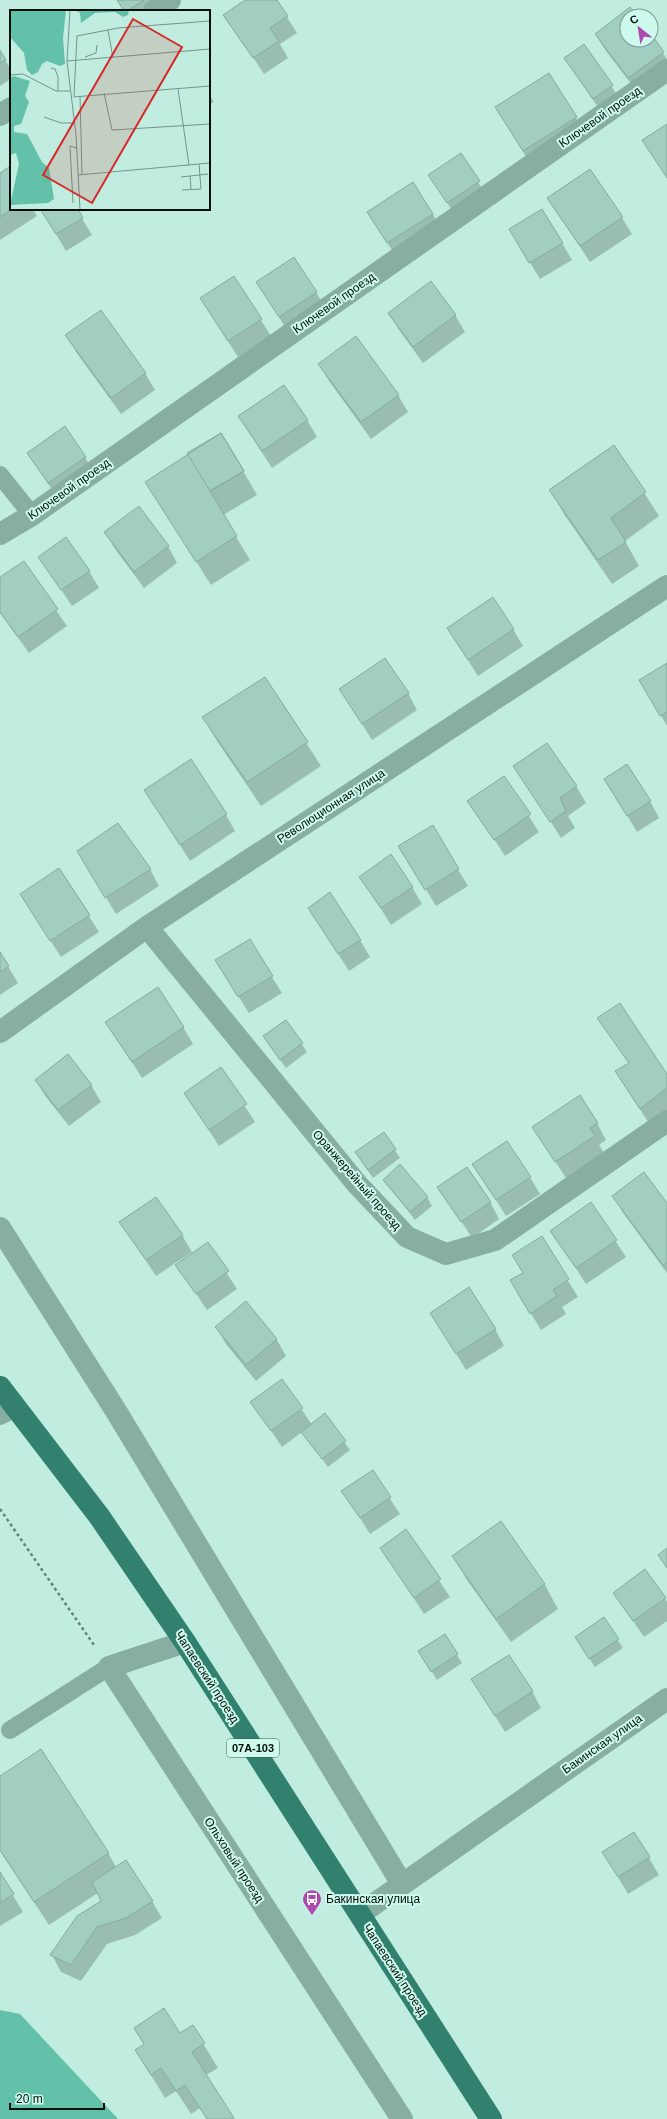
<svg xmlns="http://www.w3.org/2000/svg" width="667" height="2119" font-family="Arial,sans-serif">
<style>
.forest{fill:#63c1aa}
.shadow{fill:#0003}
.building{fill:#a2cdc1;stroke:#82aca1}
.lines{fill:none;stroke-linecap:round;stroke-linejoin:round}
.path{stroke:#66837b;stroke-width:2.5;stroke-dasharray:3 3;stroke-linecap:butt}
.lane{stroke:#88aea3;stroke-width:18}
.street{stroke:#88aea3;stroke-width:22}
.primary{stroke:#32816f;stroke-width:22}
.labels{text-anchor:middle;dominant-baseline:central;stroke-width:4;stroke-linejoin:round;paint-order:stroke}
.shield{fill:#cefaee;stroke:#3e564f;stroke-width:1}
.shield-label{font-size:11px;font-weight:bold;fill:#010f0b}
.street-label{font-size:12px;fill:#010f0b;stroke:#cefaee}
.poi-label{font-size:12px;fill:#010f0b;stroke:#cefaee;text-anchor:start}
.inset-road{fill:none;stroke:#74948b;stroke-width:1}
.view{fill:#d62828;fill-opacity:0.15;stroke:#d62828;stroke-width:2}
.inset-edge{fill:none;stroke:#010f0b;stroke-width:2}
</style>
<rect width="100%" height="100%" fill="#c1ede0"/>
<path class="forest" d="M0,2010L20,2014L118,2119H0Z"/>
<path class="shadow" d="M117,0H162L163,11H124Z
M247,0H276L297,33L280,44L288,58L264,74L225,15Z
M630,9L636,16H627V40H651V36L667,59V73L639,94L606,51L596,35Z
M584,45L622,102L603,115L565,58Z
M0,51L11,70V79L0,86Z
M209,94L214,102L209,105Z
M496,108L576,118L586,134L533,168Z
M460,155L489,199L458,220L430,175Z
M0,174L11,209H33L37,216L0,240Z
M548,199L622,218L632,234L590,262Z
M41,209H76L92,235L66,251Z
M433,214L442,231L398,259L378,229Z
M562,243L572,260L540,279L520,246Z
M234,278L271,336L238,357L211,315Z
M257,283L316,292L326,309L289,333Z
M389,313L455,315L465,332L423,363L399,330Z
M67,335L145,373L155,390L121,414L76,352Z
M319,364L398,395L408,412L371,439L329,381Z
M239,417L307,420L317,437L272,468Z
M614,446L659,516L625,541L639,566L612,584L564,514L551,491Z
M28,453L85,457L94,474L58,499Z
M243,471L257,495L223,515L250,560L211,585L146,482Z
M105,532L168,546L177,563L144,588L115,549Z
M39,557L89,571L99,588L72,606Z
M23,562L67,626L29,653L0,613V579Z
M448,629H513L523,646L478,676Z
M667,665V726L640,680Z
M265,678L321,766L261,806L217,741L203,717Z
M340,689L408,693L417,710L372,740Z
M515,766L576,786L586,803L568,816L575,828L561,838Z
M504,777L539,832L505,856L469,801Z
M605,779L650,801L659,818L637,832Z
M145,790L226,815L235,831L190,861Z
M432,827L468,886L436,906L410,863Z
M88,868L150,869L159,886L116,914Z
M59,869L99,932L61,957L21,895Z
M361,877L412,887L422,904L391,925Z
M309,908L360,940L370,957L349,971Z
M0,953L18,983L0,995Z
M226,977H272L282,993L249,1013Z
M599,1018L667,1076V1112L650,1125L616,1072L629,1064Z
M286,1021L307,1052L286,1068L269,1044Z
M106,1022L183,1027L193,1044L142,1078Z
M221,1069L255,1122L219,1146L185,1093Z
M36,1080L91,1085L101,1102L69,1126L46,1097Z
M597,1123L606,1140L599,1145L604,1153L566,1178L533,1127Z
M384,1133L400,1158L373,1178L361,1161Z
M474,1165L530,1177L540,1194L506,1216Z
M384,1180L427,1197L432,1206L415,1220Z
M439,1187L490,1202L499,1219L472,1238Z
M614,1196L667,1205V1273L623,1213Z
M591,1204L626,1257L586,1284L552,1231Z
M121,1223L182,1235L192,1252L156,1276Z
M541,1237L578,1297L562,1307L566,1314L541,1330L521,1297L523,1274Z
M207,1243L237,1289L207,1310L177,1265Z
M246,1302L277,1340L286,1356L256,1381L226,1344L216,1327Z
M431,1313L495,1329L504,1346L466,1370Z
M282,1380L312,1425L325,1415L350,1450L328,1467L302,1432L282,1447L252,1402Z
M372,1471L400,1514L370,1534L343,1491Z
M501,1523L545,1585L558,1609L511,1642L467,1580L453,1556Z
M406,1531L450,1597L424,1614L381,1548Z
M645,1570L667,1602V1621L644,1637L614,1593Z
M603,1618L623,1648L595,1667L581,1646Z
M444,1635L462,1663L437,1680L424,1659Z
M473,1680L532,1691L541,1708L505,1732Z
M0,1777L108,1853L116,1867L152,1901L162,1918L135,1935L107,1944L81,1981L61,1972L52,1955L102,1901L98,1893L49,1925L0,1851Z
M634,1833L659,1875L628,1894L603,1852Z
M0,1874L23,1912L0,1926Z
M193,2027L218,2068L206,2075L234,2119H207L200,2108L191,2114L176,2091L165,2098L136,2051L180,2035Z"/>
<path class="building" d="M117,0H144L127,11H124Z
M245,0H277L288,16L270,28L279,41L253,58L223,15Z
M630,7L637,16H627V40H651V34L664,52L628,78L595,34Z
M584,44L613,85L593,99L564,58Z
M0,50L6,60L0,63Z
M549,73L577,117L523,151L495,107Z
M667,124V178L642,140Z
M461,153L480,181L447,203L428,175Z
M9,167L11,171L12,209L0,217V173Z
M590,169L623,217L580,246L547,198Z
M413,182L433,214L387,243L367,212Z
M40,209H78L83,218L56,234Z
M542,209L563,243L529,263L509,229Z
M294,257L317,292L279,317L256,282Z
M234,276L262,319L228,341L200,298Z
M431,281L456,315L413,347L388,313Z
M101,310L146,373L111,398L65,335Z
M356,336L399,395L361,422L318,364Z
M284,385L308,420L262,451L238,416Z
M65,426L86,457L48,483L27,453Z
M221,433L244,471L210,491L237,536L196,562L145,482Z
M221,433L244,471L210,491L187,453Z
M614,445L646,492L611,518L626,542L598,560L549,490Z
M139,506L169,546L134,572L104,532Z
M66,537L90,571L61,590L38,557Z
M24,561L58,609L18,637L0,612V577Z
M493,597L514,629L468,660L447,628Z
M385,658L409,693L362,724L339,689Z
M667,663V712L660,716L639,680Z
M265,677L308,742L247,782L202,717Z
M547,743L577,786L560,798L566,811L550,822L513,766Z
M191,759L227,814L180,845L144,790Z
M627,764L651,801L627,816L604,779Z
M504,776L531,814L494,840L467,801Z
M118,823L151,869L105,898L77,851Z
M433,825L459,869L425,890L398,846Z
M391,854L413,887L381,908L359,877Z
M59,868L90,915L50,941L20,894Z
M330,892L361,940L338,954L308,908Z
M250,939L273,976L238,997L215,960Z
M0,952L9,966L0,972Z
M158,987L184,1027L132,1062L105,1022Z
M620,1003L667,1074V1088L640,1109L615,1071L629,1063L597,1018Z
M286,1020L303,1043L280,1060L263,1036Z
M68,1054L92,1085L58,1110L35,1080Z
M221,1067L247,1104L209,1130L184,1093Z
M580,1095L598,1123L590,1128L595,1136L555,1162L532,1127Z
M384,1132L396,1149L368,1170L355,1152Z
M507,1141L531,1177L496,1200L472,1164Z
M400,1164L428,1197L410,1212L383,1180Z
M467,1167L491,1202L461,1222L437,1187Z
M644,1172L667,1203V1262L663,1265L612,1196Z
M156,1197L183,1235L146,1260L119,1222Z
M591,1202L617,1240L576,1268L550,1231Z
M542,1236L569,1279L553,1290L557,1296L530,1314L510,1280L523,1273L512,1255Z
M208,1242L229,1271L196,1294L175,1265Z
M469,1287L496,1329L456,1354L430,1313Z
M246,1301L277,1339L246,1365L215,1327Z
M282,1379L303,1408L271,1431L250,1402Z
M325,1413L346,1441L322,1459L301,1432Z
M373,1470L391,1497L360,1518L341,1491Z
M501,1521L545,1584L496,1619L452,1556Z
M406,1529L441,1579L414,1598L380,1548Z
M667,1548V1568L658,1555Z
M645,1569L666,1598L633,1621L613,1593Z
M604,1617L619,1639L589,1659L575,1637Z
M445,1634L458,1654L431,1672L418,1651Z
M509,1655L533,1691L495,1716L471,1679Z
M41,1749L109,1853L34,1902L0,1850V1776Z
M634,1832L650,1857L618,1877L602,1852Z
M126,1860L153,1901L126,1918L97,1927L71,1965L50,1955L77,1916L101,1901L92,1882Z
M0,1872L14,1894L0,1903Z
M164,2008L180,2033L193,2025L205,2043L192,2052L234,2118L233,2119H207L185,2085L176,2091L161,2068L151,2075L135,2050L144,2044L134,2028Z"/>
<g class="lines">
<path class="path" d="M0,1509L94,1645"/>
<path class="lane" d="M0,475L32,515
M0,1416L16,1408
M10,1730L109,1667"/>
<path class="street" d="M154,11L170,0
M0,115L11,108
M0,534L32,515L667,70
M147,927L357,1184L407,1237L446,1254L495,1240L667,1121
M0,1032L147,927L667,586
M0,1228L116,1411L402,1884
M185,1642L109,1667L402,2119
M360,1914L667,1699"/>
<path class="primary" d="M0,1387L99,1516L185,1642L491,2119"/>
</g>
<defs>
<symbol id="bus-pin" viewBox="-11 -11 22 30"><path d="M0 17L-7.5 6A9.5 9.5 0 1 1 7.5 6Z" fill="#ad4ab1" stroke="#cefaee"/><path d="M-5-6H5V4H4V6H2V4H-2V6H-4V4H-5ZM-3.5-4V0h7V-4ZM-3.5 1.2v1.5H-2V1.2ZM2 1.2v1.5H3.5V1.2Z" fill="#fff"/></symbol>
</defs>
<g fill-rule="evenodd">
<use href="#bus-pin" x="301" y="1888" width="22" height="30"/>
</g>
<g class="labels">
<rect class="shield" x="227" y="1739" width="52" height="18" rx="3"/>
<g class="shield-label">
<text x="253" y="1748">07А-103</text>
</g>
<g class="street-label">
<text transform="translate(600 117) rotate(-35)">Ключевой проезд</text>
<text transform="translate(334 303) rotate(-35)">Ключевой проезд</text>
<text transform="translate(69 489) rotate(-35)">Ключевой проезд</text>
<text transform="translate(331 806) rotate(-33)">Революционная улица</text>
<text transform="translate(357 1180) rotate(49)">Оранжерейный проезд</text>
<text transform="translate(207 1677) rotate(57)">Чапаевский проезд</text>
<text transform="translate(602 1744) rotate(-35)">Бакинская улица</text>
<text transform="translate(234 1860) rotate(57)">Ольховый проезд</text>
<text transform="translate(395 1970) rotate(57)">Чапаевский проезд</text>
</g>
<g class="poi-label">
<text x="326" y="1899">Бакинская улица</text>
</g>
</g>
<g transform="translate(10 10)">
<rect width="200" height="200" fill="#c1ede0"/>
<path d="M0,0H56L53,28L55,54L50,56L37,51L32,54L28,62L22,65L17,60L14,43L0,27ZM65,0H119L118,5L113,7L105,2L85,3L71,13L70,3ZM4,66L20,71L15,86L19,92L11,114L4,116V122L17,124L32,152L39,158L44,189L38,193L0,195L9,154L6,143L0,145V68Z" fill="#63c1aa"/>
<path class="inset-road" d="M60,0L57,51L66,125L70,200M98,20L103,48M75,47L86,43L87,35M57,51L200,39M41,58L45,59L48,67V81M0,65L13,64L46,81H60M168,79L179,155M94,83L102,120L200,114M64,86L67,26L108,18L200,11M70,86L72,165M63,87L200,76M34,107L51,113H64M68,165L200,153M180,166L181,179M171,167L198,164M172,180L191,179L189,154M63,193L60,136L67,138"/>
<path class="view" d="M123,9L172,37L82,193L33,165Z"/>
<rect width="200" height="200" class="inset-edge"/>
</g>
<g transform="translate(639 28) rotate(330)"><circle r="19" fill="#cefaee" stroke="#7c9c93"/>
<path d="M0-3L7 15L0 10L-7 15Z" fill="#ad4ab1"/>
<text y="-6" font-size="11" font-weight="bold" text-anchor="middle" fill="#010f0b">С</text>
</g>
<path d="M10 2103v6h94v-6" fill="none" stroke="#010f0b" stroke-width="2"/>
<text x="16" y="2103" font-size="12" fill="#010f0b" stroke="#cefaee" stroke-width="3" paint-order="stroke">20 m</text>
</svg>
